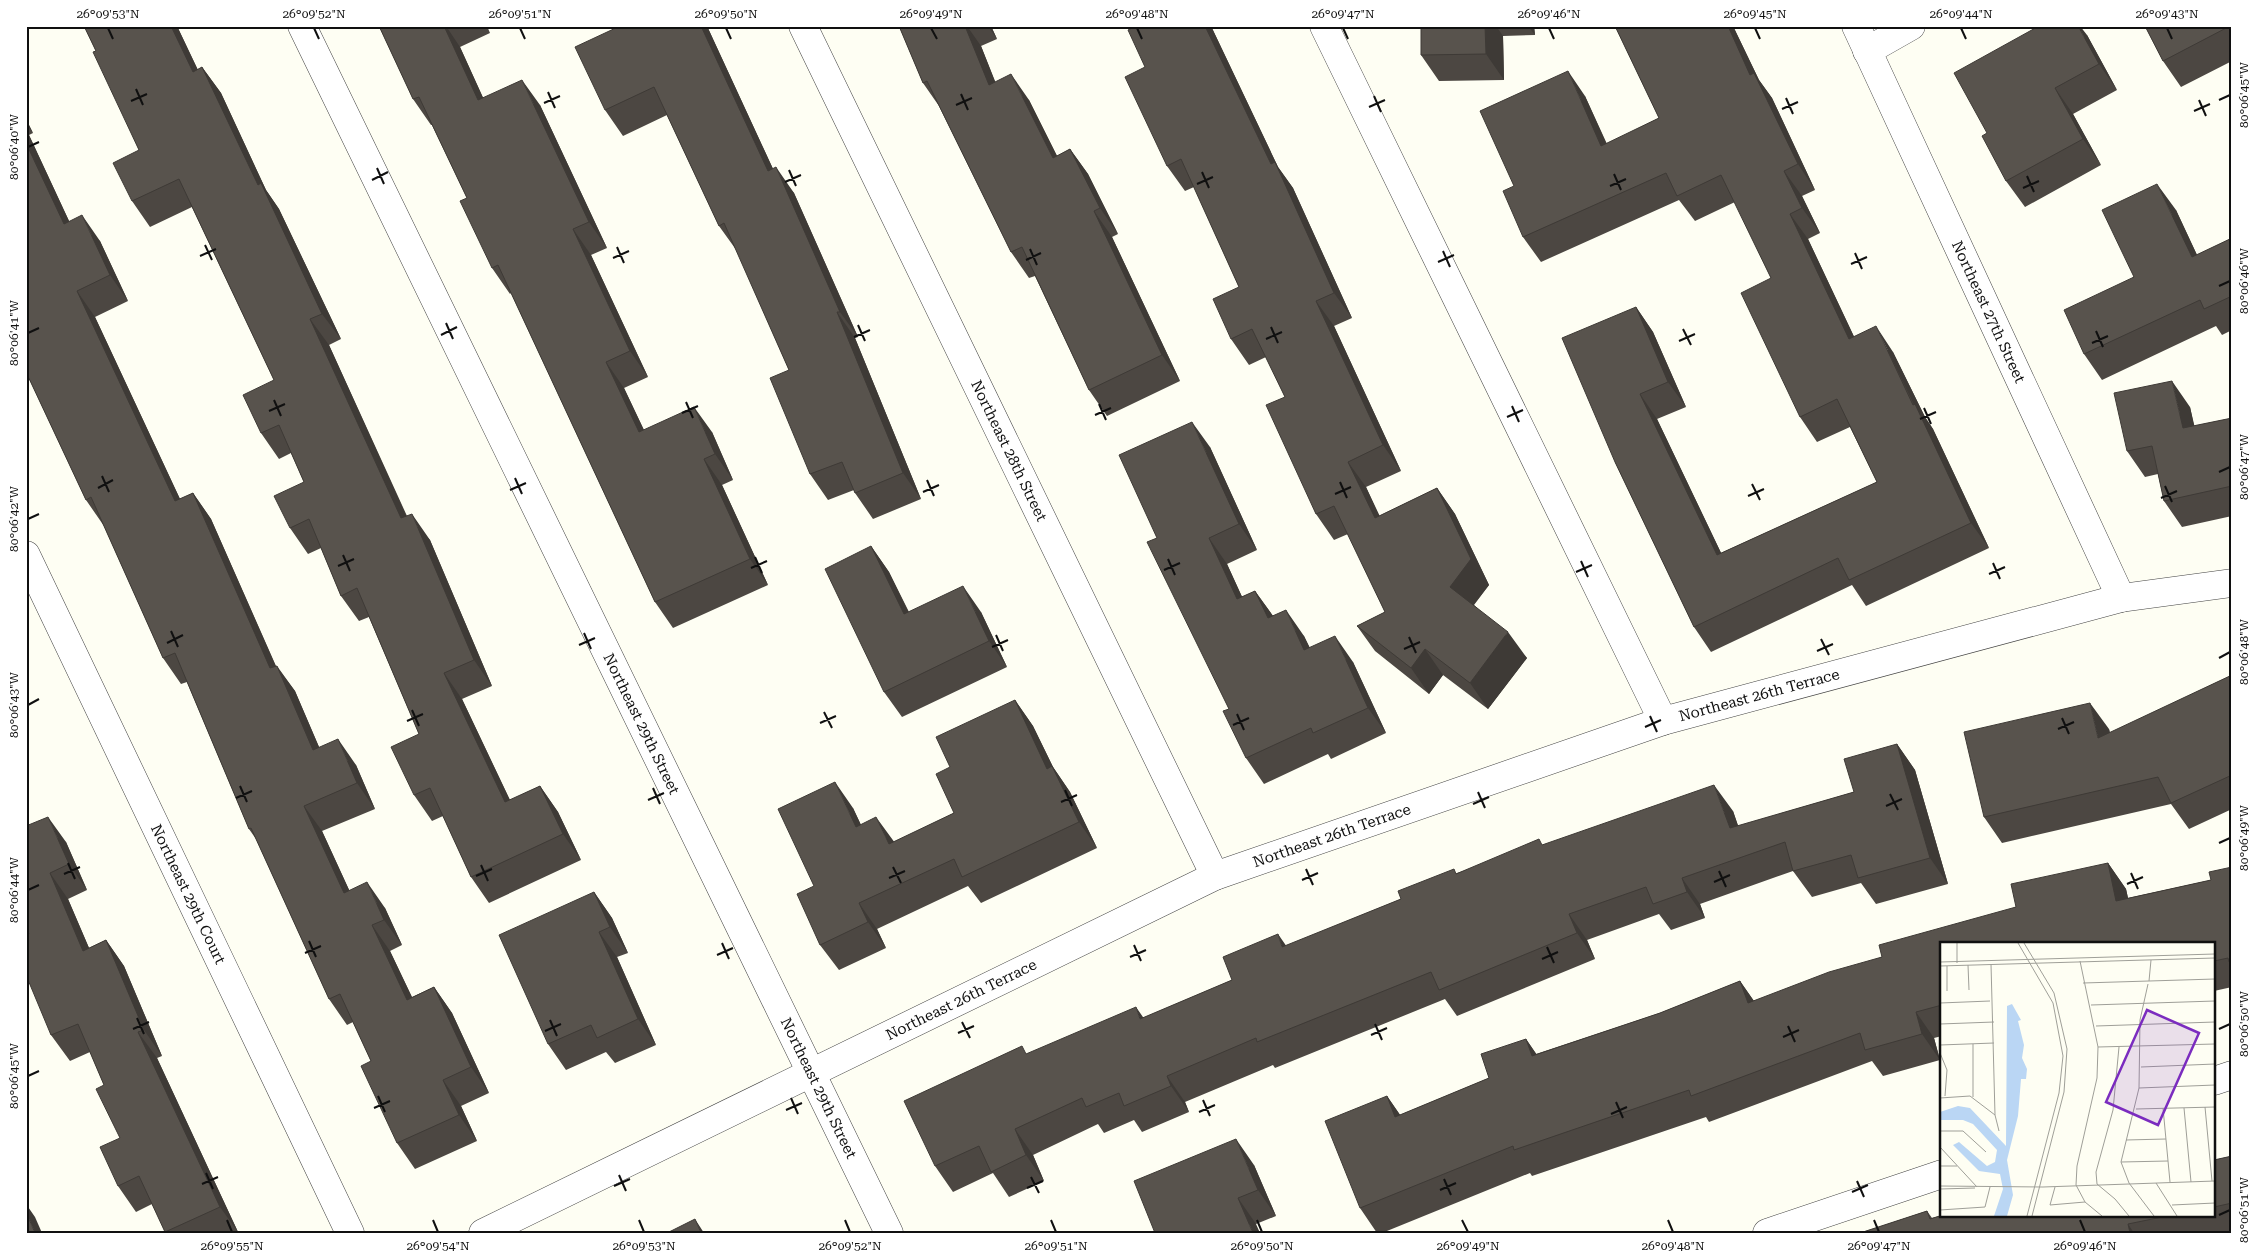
<svg xmlns="http://www.w3.org/2000/svg" width="2258" height="1259" font-family="'Roboto Serif',serif">
<style>
.lines{fill:none;stroke-linecap:round;stroke-linejoin:round}
.minor-casing{stroke:#434343;stroke-width:29}
.minor{stroke:#fff;stroke-width:28}
.wall{fill:#4c4742}
.shaded-wall{fill:#3e3a36}
.building{fill:#58534d;stroke:#3e3a36}
.ticks{fill:none;stroke:#101010;stroke-width:2}
.labels{text-anchor:middle;dominant-baseline:central;stroke-width:5;stroke-linejoin:round;paint-order:stroke}
.street-label{font-size:15px;fill:#101010;stroke:#fff}
.inset-road{fill:none;stroke:#9f9f98;stroke-width:1}
.view{fill:#7b2cbf;fill-opacity:0.15;stroke:#7b2cbf;stroke-width:2.5}
.inset-edge{fill:none;stroke:#101010;stroke-width:2.5}
.neatline{fill:none;stroke:#101010;stroke-width:2}
.ticks-label{font-size:12px;text-anchor:middle;fill:#101010}
</style>
<rect width="100%" height="100%" fill="#fefef3"/>
<g class="lines">
<defs>
<g id="minor">
<path id="s1" d="M302,26L889,1233"/>
<path id="s2" d="M803,26L1215,876"/>
<path d="M1324,26L1663,721"/>
<path id="s3" d="M1856,26L2121,598"/>
<path d="M1867,51L1911,26"/>
<path id="s4" d="M26,555L350,1233"/>
<path d="M2214,1081L2232,1075"/>
<path id="s5" d="M483,1233L1215,876L1663,721L2121,598L2232,583"/>
<path d="M1767,1233L1942,1174"/>
</g>
</defs>
<use href="#minor" class="minor-casing"/>
<use href="#minor" class="minor"/>
</g>
<path class="wall" d="M84,26H177L198,70L202,67L221,93L266,190L279,209L341,339L329,345L407,516L430,540L492,686L462,699L510,800L540,786L558,812L581,860L489,903L471,877L443,816L432,821L414,795L419,734L369,617L359,621L341,596L321,548L308,554L290,528L304,482L291,453L279,459L261,433L274,380L192,207L150,227L132,201L139,150L96,51Z
M379,26H487L490,33L460,47L483,98L540,105L607,248L591,255L648,377L624,388L644,430L712,432L733,480L722,485L768,585L673,628L655,602L511,293L510,294L492,268L467,198L432,125H431L413,99Z
M620,26H707L773,169L794,193L858,337L855,338L921,499L873,519L855,493L854,490L828,500L810,474L789,370L737,251L719,226L667,115L623,136L605,110Z
M899,26H991L997,39L981,46L995,82L1029,100L1057,156L1070,149L1088,174L1118,234L1112,237L1180,381L1107,416L1089,390L1035,276L1029,278L1011,252L939,106L923,83Z
M1136,26H1211L1278,167L1293,188L1352,318L1334,326L1401,471L1366,487L1379,516L1437,488L1455,514L1489,585L1474,605L1527,658L1488,709L1443,675L1429,694L1375,651L1357,626L1385,612L1348,534L1334,540L1316,514L1285,397L1266,357L1249,365L1231,339L1239,287L1194,187L1185,191L1167,166Z
M1421,26H1534L1535,35L1503,36L1504,80L1439,81L1421,55Z
M1615,26H1733L1759,80L1772,98L1815,190L1802,196L1820,233L1808,239L1854,337L1893,352L1925,417L1933,429L1989,548L1866,606L1852,585L1711,652L1694,627L1615,462L1636,307L1653,332L1686,407L1657,419L1721,553L1877,482L1850,427L1817,442L1800,417L1771,278L1735,202L1695,221L1679,200L1541,262L1523,237L1514,186L1585,96L1607,144L1659,118Z
M2145,26H2232V61L2181,87L2163,61Z
M2087,35L2117,90L2073,114L2101,165L2025,207L2006,181L1987,133Z
M26,119L33,133L29,135L69,221L100,241L128,301L95,317L180,499L193,493L211,519L276,666L295,691L319,747L356,765L375,809L322,831L349,890L385,908L402,945L390,951L412,997L434,987L452,1013L489,1093L461,1106L477,1141L415,1169L397,1143L371,1061L353,1022L347,1025L329,999L256,839L249,829L187,682L181,684L163,658L104,526L86,500L26,372Z
M2176,210L2197,255L2232,238V330L2222,335L2216,326L2102,380L2084,354Z
M2190,407L2194,426L2232,418V516L2182,527L2164,501L2158,474L2145,477L2127,451Z
M1210,447L1257,550L1227,564L1242,597L1255,591L1273,616L1304,636L1310,648L1353,662L1386,733L1331,759L1328,754L1264,784L1246,758L1229,709L1157,538Z
M871,546L889,572L909,612H981L1007,667L902,717L884,692Z
M2232,675V809L2189,829L2171,804L2002,843L1984,817L2109,729L2110,733Z
M1015,700L1033,726L1053,767L1070,792L1097,848L981,903L968,886L877,929L886,948L839,970L820,945L814,886L853,808L861,825L894,842L954,813L950,767Z
M1897,744L1915,770L1948,884L1876,904L1861,883L1812,897L1793,871L1700,904L1705,918L1671,930L1659,914L1587,940L1595,959L1457,1016L1445,999L1275,1068L1273,1065L1185,1102L1189,1112L1142,1132L1134,1120L1104,1133L1098,1124L1033,1155L1044,1181L1009,1197L993,1173L953,1192L935,1166L1027,1054L1143,1018L1232,980L1286,946L1401,899L1457,873L1543,845L1733,811L1738,826L1854,792Z
M26,826L66,842L87,890L68,899L89,948L106,940L124,966L162,1056L157,1058L238,1232L166,1233L152,1204L136,1212L118,1186L120,1138L104,1085L90,1052L70,1061L51,1035L29,934Z
M2108,863L2126,889L2128,898L2211,880L2232,867V987L2214,991V943H1942V1036L1934,1038L1940,1060L1883,1076L1872,1061L1709,1122L1706,1117L1532,1176L1530,1173L1382,1233H1377L1360,1208L1387,1096L1400,1115L1489,1078L1526,1039L1536,1054L1660,1013L1740,981L1754,1001L1882,957L2016,907Z
M594,892L612,918L628,953L617,957L656,1045L615,1063L606,1052L566,1070L548,1044Z
M2232,1156V1233H1860L1927,1211L1932,1218L1943,1215H2214V1160Z
M1254,1165L1276,1216L1256,1224L1155,1233Z"/>
<path class="shaded-wall" d="M171,26H177L211,98L193,72Z
M444,26H446L460,47L496,126L478,100Z
M701,26H707L786,197L768,171Z
M965,26H967L981,46L1007,111L989,85Z
M988,26H991L997,39Z
M1205,26H1211L1278,167L1293,188L1352,318L1334,293L1271,164Z
M1485,26H1496L1503,36L1504,80L1486,54Z
M1528,26H1534L1535,35Z
M1728,26H1733L1759,80L1772,98L1815,190L1798,164L1750,75Z
M2078,26H2080L2087,35L2117,90L2099,64Z
M202,67L221,93L266,190L279,209L341,339L322,314L258,185Z
M1568,71L1585,96L1619,172L1601,146Z
M1011,74L1029,100L1071,184L1053,158Z
M522,80L540,105L607,248L589,222Z
M2055,88L2073,114L2101,165L2083,139Z
M26,119L33,133L26,124Z
M26,132L29,135L82,249L64,224L26,143Z
M1070,149L1088,174L1118,234L1100,208Z
M776,167L794,193L858,337L840,312Z
M1784,171L1802,196L1820,233L1802,208Z
M2157,184L2176,210L2210,283L2192,257Z
M1094,211L1112,237L1180,381L1162,355Z
M1790,214L1808,239L1867,364L1849,339Z
M82,215L100,241L128,301L110,275Z
M573,229L591,255L648,377L630,351Z
M77,291L95,317L193,527L175,501Z
M1316,301L1334,326L1401,471L1383,445Z
M1636,307L1653,332L1686,407L1668,382Z
M837,312L855,338L921,499L903,473Z
M310,319L329,345L419,544L401,518Z
M1876,326L1893,352L1925,417L1933,429L1989,548L1971,523Z
M606,362L624,388L657,458L639,432Z
M2172,381L2190,407L2201,454L2183,428Z
M1640,394L1657,419L1734,580L1717,555Z
M694,407L712,432L733,480L715,454Z
M1192,422L1210,447L1257,550L1239,524Z
M704,459L722,485L768,585L750,559Z
M1348,462L1366,487L1393,544L1375,518Z
M1437,488L1455,514L1489,585L1468,612L1450,587Z
M193,493L211,519L288,694L270,668Z
M412,514L430,540L492,686L474,660Z
M1209,538L1227,564L1255,625L1237,599Z
M871,546L889,572L922,640L904,614Z
M963,586L981,612L1007,667L989,641Z
M1255,591L1273,616L1268,618Z
M1286,610L1304,636L1323,676L1304,650Z
M1508,632L1527,658L1488,709L1470,683Z
M1335,636L1353,662L1386,733L1368,708Z
M1425,649L1443,675L1429,694L1411,668Z
M277,666L295,691L331,775L313,750Z
M444,673L462,699L523,828L505,802Z
M1015,700L1033,726L1053,767L1070,792L1097,848L1079,822L1047,769Z
M2090,703L2109,729L2117,764L2098,738Z
M338,739L356,765L375,809L357,783Z
M1897,744L1915,770L1948,884L1930,858Z
M835,782L853,808L874,853L856,827Z
M1714,785L1733,811L1748,854L1730,828Z
M540,786L558,812L581,860L563,834Z
M304,806L322,831L362,918L344,893Z
M48,817L66,842L87,890L69,864Z
M876,817L895,843L889,844Z
M2108,863L2126,889L2134,926L2116,901Z
M50,873L68,899L101,976L83,951Z
M1682,878L1700,904L1705,918L1687,892Z
M367,882L385,908L402,945L384,920Z
M594,892L612,918L628,953L610,927Z
M859,903L877,929L886,948L868,922Z
M1569,914L1587,940L1595,959L1577,933Z
M372,925L390,951L425,1025L407,1000Z
M599,932L617,957L656,1045L638,1019Z
M1278,934L1296,960L1282,947Z
M106,940L124,966L162,1056L144,1030Z
M1740,981L1758,1007L1748,1003Z
M434,987L452,1013L489,1093L471,1067Z
M1136,1007L1154,1033L1140,1019Z
M1916,1012L1934,1038L1940,1060L1922,1034Z
M138,1032L157,1058L238,1232L220,1207Z
M1526,1039L1544,1065L1532,1056Z
M1167,1076L1185,1102L1189,1112L1171,1086Z
M443,1080L461,1106L477,1141L459,1115Z
M1387,1096L1405,1122L1395,1117Z
M1015,1129L1033,1155L1044,1181L1026,1155Z
M1236,1139L1254,1165L1276,1216L1258,1190Z
M1238,1198L1256,1224L1260,1233H1253Z
M26,1204L35,1217L42,1233H35L26,1212Z
M695,1219L704,1233H701Z
M2128,1224L2134,1233H2130Z"/>
<path class="building" d="M84,26H171L193,72L202,67L258,185L261,183L322,314L310,319L401,518L412,514L474,660L444,673L505,802L540,786L563,834L471,877L430,788L414,795L391,747L419,734L357,588L341,596L309,519L290,528L274,496L304,482L279,425L261,433L243,395L274,380L179,179L132,201L113,163L139,150L93,52L96,51Z
M379,26H444L478,100L522,80L589,222L573,229L630,351L606,362L639,432L694,407L715,454L704,459L750,559L655,602L498,265L492,268L460,201L467,198L419,97L413,99Z
M620,26H701L768,171L776,167L840,312H837L903,473L855,493L842,462L810,474L770,378L789,370L724,223L719,226L654,87L605,110L575,47Z
M899,26H965L989,85L1011,74L1053,158L1070,149L1100,208L1094,211L1162,355L1089,390L1022,247L1011,252L927,81L923,83Z
M1136,26H1205L1271,164L1275,162L1334,293L1316,301L1383,445L1348,462L1375,518L1437,488L1471,559L1450,587L1508,632L1470,683L1425,649L1411,668L1357,626L1385,612L1334,506L1316,514L1266,405L1285,397L1252,329L1231,339L1213,299L1239,287L1181,159L1167,166L1125,77L1145,67L1128,30Z
M1421,26H1485L1486,54L1421,55Z
M1615,26H1728L1750,75L1754,73L1798,164L1784,171L1802,208L1790,214L1849,339L1876,326L1913,405L1915,404L1971,523L1849,580L1838,558L1694,627L1615,462L1562,338L1636,307L1668,382L1640,394L1717,555L1877,482L1837,399L1800,417L1741,293L1771,278L1721,175L1677,196L1666,173L1523,237L1503,191L1514,186L1480,111L1568,71L1601,146L1659,118Z
M2039,26H2078L2099,64L2055,88L2083,139L2006,181L1982,136L1987,133L1954,73Z
M2145,26H2230L2163,61Z
M26,143L64,224L82,215L110,275L77,291L175,501L193,493L270,668L277,666L313,750L338,739L357,783L304,806L344,893L367,882L384,920L372,925L407,1000L434,987L471,1067L443,1080L459,1115L397,1143L361,1066L371,1061L340,994L329,999L251,828L249,829L175,653L163,658L91,497L86,500L26,372Z
M2157,184L2192,257L2232,238V296L2204,309L2200,300L2084,354L2064,310L2134,277L2102,210Z
M2172,381L2183,428L2232,418V486L2164,501L2152,446L2127,451L2114,393Z
M1192,422L1239,524L1209,538L1237,599L1255,591L1268,618L1286,610L1304,650L1335,636L1368,708L1313,733L1311,728L1246,758L1223,711L1229,709L1147,542L1157,538L1119,455Z
M871,546L904,614L963,586L989,641L884,692L825,569Z
M2232,675V775L2171,803L2158,777L1984,817L1964,732L2090,703L2098,738Z
M1015,700L1047,769L1052,766L1079,822L962,877L954,859L859,903L868,922L820,945L797,894L814,886L778,809L835,782L856,827L876,817L889,844L954,813L936,774L950,767L936,737Z
M1897,744L1930,858L1858,878L1851,855L1793,871L1785,842L1682,878L1687,892L1653,904L1646,887L1569,914L1577,933L1439,990L1431,972L1257,1042L1256,1038L1167,1076L1171,1086L1124,1106L1119,1093L1086,1107L1082,1098L1015,1129L1026,1155L991,1172L979,1146L935,1166L904,1101L1022,1046L1026,1054L1136,1007L1140,1019L1232,980L1223,957L1278,934L1282,947L1401,899L1398,891L1454,869L1456,874L1539,839L1542,845L1714,785L1730,828L1854,792L1844,759Z
M48,817L69,864L50,873L83,951L106,940L144,1030L138,1032L220,1207L165,1232L139,1176L118,1186L100,1147L120,1138L96,1089L104,1085L78,1024L51,1035L26,975V935L29,934L26,929V826Z
M2108,863L2116,901L2211,880L2209,872L2232,867V961L2229,962L2228,958L2214,961V943H1942V1005L1916,1012L1922,1034L1865,1050L1860,1033L1691,1096L1689,1090L1514,1150L1513,1146L1360,1208L1325,1121L1387,1096L1395,1117L1489,1078L1481,1054L1526,1039L1532,1056L1660,1013L1740,981L1748,1003L1829,972L1882,957L1879,945L2016,907L2011,884Z
M594,892L610,927L599,932L638,1019L597,1038L591,1025L548,1044L499,935Z
M1236,1139L1258,1190L1238,1198L1253,1233H1155L1134,1181Z
M2232,1156V1203L2214,1207V1160Z
M1927,1211L1930,1219L1943,1215H2172L2128,1224L2130,1233H1860Z
M26,1212L35,1233H26Z
M695,1219L701,1233H667Z"/>
<path class="ticks" d="M108,28L113,39M314,28L319,39M520,28L525,39M726,28L731,39M931,28L937,39M1137,28L1142,39M1343,28L1348,39M1549,28L1554,39M1755,28L1760,39M1961,28L1966,39M2167,28L2172,39M136,89L143,105M548,92L555,108M961,94L968,110M1374,96L1381,112M1786,98L1793,114M2199,100L2206,116M2219,100L2230,95M131,101L147,94M544,103L560,96M956,105L972,98M1369,107L1385,100M1782,109L1798,102M2194,111L2210,104M28,147L39,142M377,168L384,184M789,170L796,186M1202,172L1209,188M1614,174L1621,190M2027,176L2034,192M372,180L388,172M785,182L801,175M1197,184L1213,177M1610,186L1626,179M2023,188L2039,181M205,245L212,260M617,247L624,263M1030,249L1037,265M1443,251L1450,267M1855,253L1862,269M200,256L216,249M613,258L629,251M1026,260L1041,253M1438,262L1454,255M1851,264L1867,257M2219,286L2230,281M446,323L453,339M858,325L865,341M1271,327L1278,343M1683,329L1691,345M2096,331L2103,347M28,333L39,328M441,335L457,327M854,337L870,330M1266,339L1282,332M1679,341L1695,334M2092,343L2108,336M274,400L281,416M686,402L693,418M1099,404L1106,420M1512,406L1519,422M1924,408L1931,424M269,411L285,404M682,413L698,406M1095,415L1111,408M1507,417L1523,410M1920,419L1936,412M2219,472L2230,467M102,476L109,492M515,478L522,494M927,480L934,496M1340,482L1347,498M1752,484L1760,500M2165,486L2172,502M98,488L113,480M510,490L526,483M923,492L939,485M1335,494L1351,487M1748,496L1764,489M2161,498L2177,491M28,519L39,514M343,555L350,571M755,557L762,573M1168,559L1175,575M1581,561L1588,577M1993,563L2000,579M338,566L354,559M751,568L767,561M1164,570L1180,563M1576,572L1592,565M1989,574L2005,567M171,631L178,647M584,633L591,649M996,635L1003,651M1409,637L1416,653M1821,639L1829,655M167,643L183,635M579,645L595,638M992,647L1008,640M1404,649L1420,642M1817,651L1833,644M2219,658L2230,652M28,705L39,699M412,710L419,726M824,712L832,728M1237,714L1244,730M1650,716L1657,732M2062,718L2069,734M407,721L423,714M820,723L836,716M1233,725L1249,718M1645,727L1661,720M2058,729L2074,722M240,786L247,802M653,788L660,804M1065,790L1072,806M1478,792L1485,808M1890,794L1898,810M236,798L252,791M648,800L664,793M1061,802L1077,795M1473,804L1489,797M1886,806L1902,799M2219,843L2230,838M68,863L75,879M481,865L488,881M893,867L901,883M1306,869L1313,885M1719,871L1726,887M2131,873L2138,889M64,874L80,867M476,876L492,869M889,878L905,871M1302,880L1318,873M1714,882L1730,875M2127,884L2143,877M28,890L39,885M309,941L316,957M722,943L729,959M1134,945L1141,961M1547,947L1554,963M305,953L321,946M717,955L733,948M1130,957L1146,950M1542,959L1558,952M137,1018L144,1034M550,1020L557,1036M962,1022L970,1038M1375,1024L1382,1040M1788,1026L1795,1042M133,1029L149,1022M2219,1029L2230,1024M545,1031L561,1024M958,1033L974,1026M1371,1035L1387,1028M1783,1037L1799,1030M28,1076L39,1071M378,1096L385,1112M791,1098L798,1114M1203,1100L1210,1116M1616,1102L1623,1118M374,1108L390,1101M786,1110L802,1103M1199,1112L1215,1105M1611,1114L1627,1107M206,1173L213,1189M619,1175L626,1191M1031,1177L1039,1193M1444,1179L1451,1195M1857,1181L1864,1197M202,1184L218,1177M614,1186L630,1179M1027,1188L1043,1181M1440,1190L1456,1183M1852,1192L1868,1185M2219,1215L2230,1210M227,1220L232,1232M433,1220L438,1232M639,1220L644,1232M845,1220L850,1232M1051,1220L1056,1232M1257,1220L1262,1232M1462,1220L1468,1232M1668,1220L1673,1232M1874,1220L1879,1232M2080,1220L2085,1232"/>
<g class="labels">
<g class="street-label">
<text stroke="none"><textPath href="#s3" startOffset="315">Northeast 27th Street</textPath></text>
<text stroke="none"><textPath href="#s2" startOffset="472">Northeast 28th Street</textPath></text>
<text stroke="none"><textPath href="#s5" startOffset="1388">Northeast 26th Terrace</textPath></text>
<text stroke="none"><textPath href="#s1" startOffset="776">Northeast 29th Street</textPath></text>
<text stroke="none"><textPath href="#s5" startOffset="938">Northeast 26th Terrace</textPath></text>
<text stroke="none"><textPath href="#s4" startOffset="376">Northeast 29th Court</textPath></text>
<text stroke="none"><textPath href="#s5" startOffset="532">Northeast 26th Terrace</textPath></text>
<text stroke="none"><textPath href="#s1" startOffset="1181">Northeast 29th Street</textPath></text>
</g>
</g>
<g transform="translate(1940 942)">
<rect width="275" height="275" fill="#fefef3"/>
<path d="M72,62L81,78L78,79L84,103L82,116L87,127L86,137H81L78,174L67,218L73,253L67,274H54L63,247L60,232L39,229L13,203L19,200L47,224L55,220L57,208L33,182L23,178H0V170L18,164L30,166L66,204L67,64Z" fill="#bad6f4"/>
<path class="inset-road" d="M17,1V21M78,1L113,61L123,114L119,151L87,274M84,1L114,51L127,107L124,150L92,274M140,19L158,105L157,136L137,224L136,243L145,260L162,274M0,20L275,12M51,22L55,173L59,189M28,23L29,48M0,24L275,16M7,24V49M209,39L211,18M143,41L275,37M208,42L200,78L199,146L181,220L189,241L214,274M0,61L50,59M151,63L275,59M0,82L54,80M156,84L275,80M33,102V155M0,103L54,101M158,105L275,102M179,105L173,168L156,230L157,242L175,257L189,274M0,111L7,128L5,154M201,125L275,122M199,146L275,143M0,156L30,154L55,173M265,165L272,239M223,166L230,240M244,166L251,240M196,167L275,165M0,189H23L46,210M186,198L226,197M0,205L37,245M181,220L228,219M0,224H17M216,241L237,274M0,244L103,245L275,239M115,245L110,263L145,260M0,247L35,246M232,263L275,261M0,268L45,265L50,245"/>
<path class="view" d="M207,68L259,91L218,183L166,160Z"/>
<rect width="275" height="275" class="inset-edge"/>
</g>
<rect width="2258" height="1259" fill="none" stroke="#ffffff" stroke-width="55"/>
<rect x="28" y="28" width="2202" height="1204" class="neatline"/>
<g class="ticks-label">
<text x="108" y="18">26°09'53"N</text>
<text x="314" y="18">26°09'52"N</text>
<text x="520" y="18">26°09'51"N</text>
<text x="726" y="18">26°09'50"N</text>
<text x="931" y="18">26°09'49"N</text>
<text x="1137" y="18">26°09'48"N</text>
<text x="1343" y="18">26°09'47"N</text>
<text x="1549" y="18">26°09'46"N</text>
<text x="1755" y="18">26°09'45"N</text>
<text x="1961" y="18">26°09'44"N</text>
<text x="2167" y="18">26°09'43"N</text>
<text transform="translate(2244 95) rotate(-90)" y="4">80°06'45"W</text>
<text transform="translate(14 147) rotate(-90)" y="4">80°06'40"W</text>
<text transform="translate(2244 281) rotate(-90)" y="4">80°06'46"W</text>
<text transform="translate(14 333) rotate(-90)" y="4">80°06'41"W</text>
<text transform="translate(2244 467) rotate(-90)" y="4">80°06'47"W</text>
<text transform="translate(14 519) rotate(-90)" y="4">80°06'42"W</text>
<text transform="translate(2244 652) rotate(-90)" y="4">80°06'48"W</text>
<text transform="translate(14 705) rotate(-90)" y="4">80°06'43"W</text>
<text transform="translate(2244 838) rotate(-90)" y="4">80°06'49"W</text>
<text transform="translate(14 890) rotate(-90)" y="4">80°06'44"W</text>
<text transform="translate(2244 1024) rotate(-90)" y="4">80°06'50"W</text>
<text transform="translate(14 1076) rotate(-90)" y="4">80°06'45"W</text>
<text transform="translate(2244 1210) rotate(-90)" y="4">80°06'51"W</text>
<text x="232" y="1250">26°09'55"N</text>
<text x="438" y="1250">26°09'54"N</text>
<text x="644" y="1250">26°09'53"N</text>
<text x="850" y="1250">26°09'52"N</text>
<text x="1056" y="1250">26°09'51"N</text>
<text x="1262" y="1250">26°09'50"N</text>
<text x="1468" y="1250">26°09'49"N</text>
<text x="1673" y="1250">26°09'48"N</text>
<text x="1879" y="1250">26°09'47"N</text>
<text x="2085" y="1250">26°09'46"N</text>
</g>
</svg>
